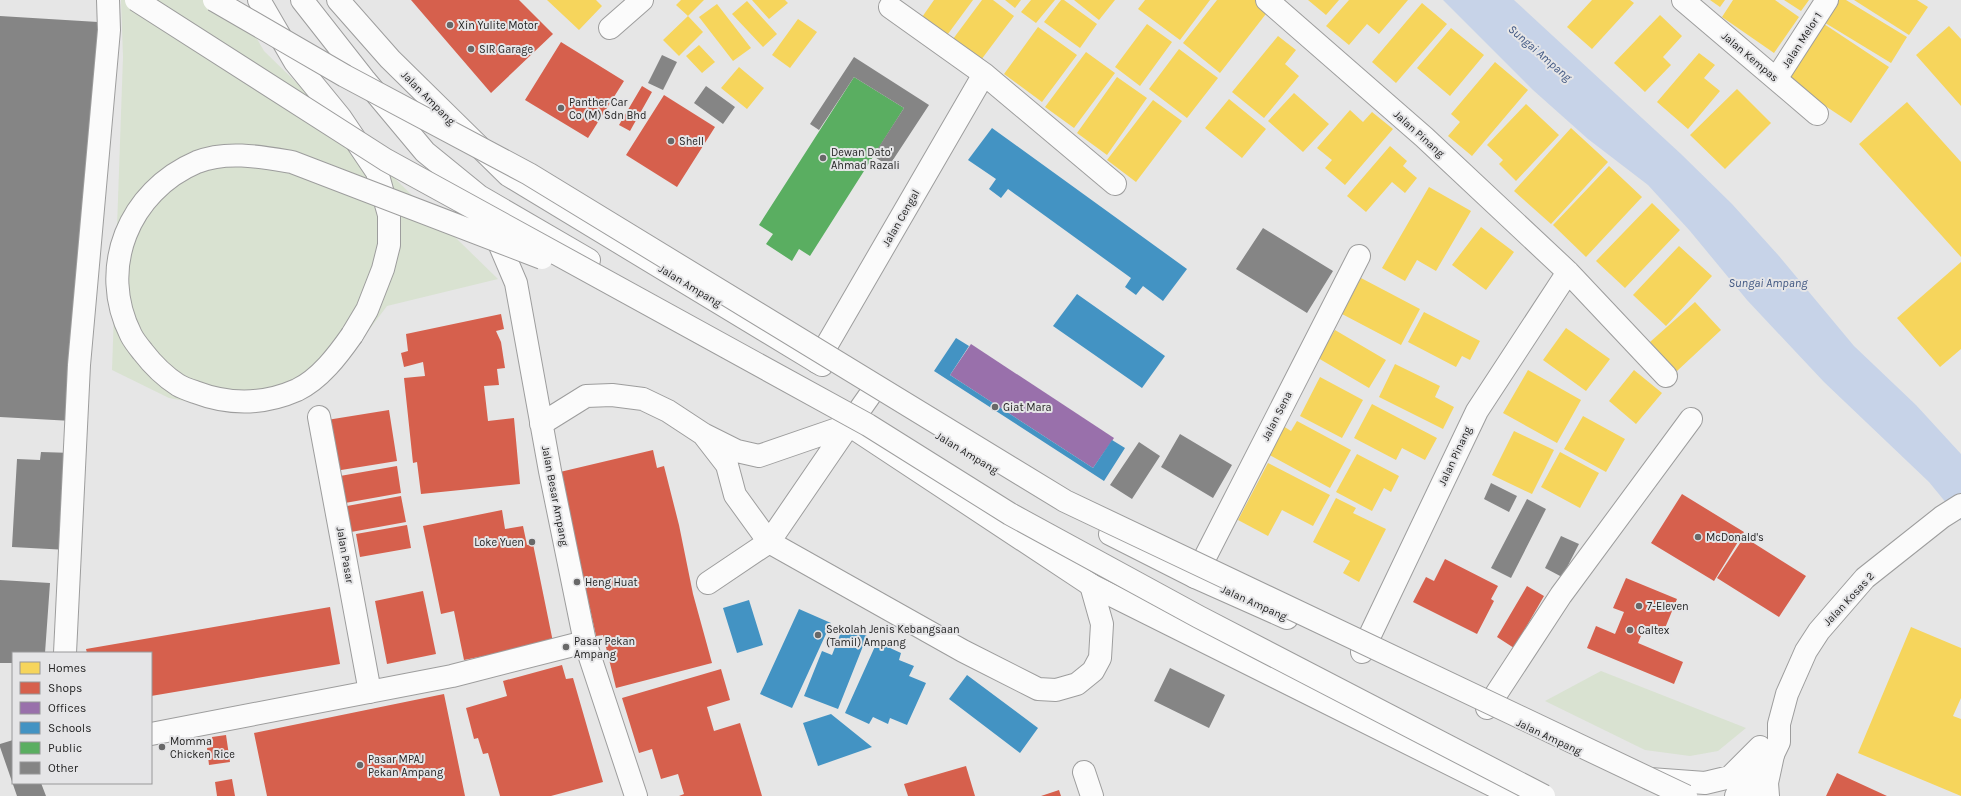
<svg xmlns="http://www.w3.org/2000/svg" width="1961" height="796" font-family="Karla,sans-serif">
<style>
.green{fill:#d9e2d1}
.water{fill:#c7d3e8}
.homes{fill:#f6d55c}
.shops{fill:#d6604d}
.offices{fill:#9970ab}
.schools{fill:#4393c3}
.public{fill:#5aae61}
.building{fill:#858585}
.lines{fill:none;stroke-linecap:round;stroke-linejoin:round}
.minor-casing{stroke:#9d9d9d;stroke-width:24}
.major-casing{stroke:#9d9d9d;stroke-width:24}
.highway-casing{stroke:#9d9d9d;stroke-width:24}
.minor{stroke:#fbfbfb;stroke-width:22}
.major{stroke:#fbfbfb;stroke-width:22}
.highway{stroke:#fbfbfb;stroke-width:22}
.highway-bridge-casing{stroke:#9d9d9d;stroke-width:24;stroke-linecap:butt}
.highway-bridge{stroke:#fbfbfb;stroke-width:22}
.poi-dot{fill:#686868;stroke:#e5e5e7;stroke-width:1.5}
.labels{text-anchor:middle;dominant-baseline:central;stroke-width:4;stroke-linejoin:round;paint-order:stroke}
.poi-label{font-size:11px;fill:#242424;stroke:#e5e5e7;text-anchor:start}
.street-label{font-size:11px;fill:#242424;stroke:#e5e5e7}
.water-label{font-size:12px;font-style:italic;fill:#3f5681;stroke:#e5e5e7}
</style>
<rect width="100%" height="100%" fill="#e6e6e6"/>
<path class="green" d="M121,0H235L264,51L498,279L387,306L332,379L296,398L223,408L169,398L112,370L123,57Z
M1601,671L1746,728L1718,751L1690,756L1645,750L1545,701Z"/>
<path class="water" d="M1443,0H1514L1681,154L1732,204L1779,256L1854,346L1916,405L1961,454V521L1929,482L1824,382L1747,300L1690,231L1648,185L1588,139L1533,90Z"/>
<path class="homes" d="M547,0H596L602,6L579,30Z
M681,0H704L688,16L676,5Z
M752,0H785L788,3L769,19Z
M934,0H973L945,38L920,20Z
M982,0H993L1014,16L981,60L953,39Z
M1005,0H1021L1015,8Z
M1031,0H1055L1036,23L1021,12Z
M1061,0H1064L1097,24L1080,48L1044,22Z
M1074,0H1115L1099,20Z
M1145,0H1210L1180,40L1138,9Z
M1217,0H1257L1269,10L1220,73L1183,43Z
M1308,0H1339L1326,15Z
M1349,0H1408L1379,34L1367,24L1349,45L1326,26Z
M1592,0H1630L1634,3L1592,49L1567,27Z
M1710,0H1725L1720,7Z
M1733,0H1775L1799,17L1774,53L1722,17Z
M1784,0H1809L1801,11Z
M1835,0H1846L1907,37L1891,63L1822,21Z
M1854,0H1917L1928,7L1909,35Z
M747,1L777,34L763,47L732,14Z
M1422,3L1447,24L1396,83L1372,62Z
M717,4L751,48L733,61L699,17Z
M1660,15L1682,36L1663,57L1671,65L1645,92L1614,63Z
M688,16L703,32L679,56L663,40Z
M798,19L817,32L790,68L772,55Z
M1821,22L1889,67L1851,123L1783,78Z
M1147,24L1172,42L1140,86L1115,67Z
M1949,26L1961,39V106L1916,55Z
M1038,27L1077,55L1042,102L1004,74Z
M1451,28L1484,55L1450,96L1417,68Z
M1278,36L1296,50L1285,64L1299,76L1264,118L1232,92Z
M699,45L715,62L702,73L686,56Z
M1179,49L1218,78L1187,118L1149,89Z
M1086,52L1115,73L1074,128L1045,107Z
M1699,53L1715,65L1704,78L1720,91L1688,129L1657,102Z
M1495,62L1528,90L1472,156L1448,136L1460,122L1451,114Z
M739,67L764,88L747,109L721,88Z
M1117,77L1147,98L1107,155L1077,133Z
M1737,89L1771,123L1725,169L1690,135Z
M1294,93L1329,124L1303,152L1268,121Z
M1229,99L1266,129L1242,158L1205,128Z
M1153,100L1182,121L1136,182L1107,160Z
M1907,102L1961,162V257L1859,144Z
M1526,104L1559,135L1516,181L1499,164L1503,160L1487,145Z
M1350,110L1363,122L1372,112L1393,129L1345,185L1325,168L1332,160L1317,148Z
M1571,128L1608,162L1551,224L1514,191Z
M1390,146L1407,161L1403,166L1417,178L1405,193L1392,182L1366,212L1347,196Z
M1609,166L1642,197L1586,257L1553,225Z
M1429,187L1471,211L1436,271L1417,260L1405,281L1382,268Z
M1652,203L1680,230L1625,288L1596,261Z
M1481,227L1514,252L1486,290L1452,265Z
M1679,246L1712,276L1666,326L1633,295Z
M1961,262V349L1940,367L1897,318Z
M1361,278L1420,309L1401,345L1342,314Z
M1695,302L1721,330L1677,371L1650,342Z
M1424,312L1480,341L1470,360L1462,356L1456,367L1408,342Z
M1566,328L1610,359L1586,391L1543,360Z
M1335,330L1386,360L1369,388L1318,358Z
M1395,364L1440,386L1435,397L1454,407L1443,429L1379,397Z
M1528,370L1581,400L1557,443L1503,413Z
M1634,370L1662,393L1636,424L1609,401Z
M1320,377L1363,400L1342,438L1300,416Z
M1372,404L1437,438L1425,460L1402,448L1396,460L1354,438Z
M1583,416L1625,439L1606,472L1564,449Z
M1297,421L1351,450L1330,488L1264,452L1280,424L1291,431Z
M1514,431L1554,450L1532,494L1492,475Z
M1560,452L1599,473L1580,508L1541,487Z
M1357,454L1399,476L1391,492L1384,488L1372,511L1336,492Z
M1268,463L1330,495L1313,526L1282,510L1268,536L1238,520Z
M1336,498L1356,508L1353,513L1386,529L1359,582L1343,573L1350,561L1313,542Z
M1911,627L1961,648V698L1953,716L1961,719V796L1858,753Z"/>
<path class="shops" d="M411,0H519L553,34L491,93Z
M561,42L624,81L588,138L525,100Z
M642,86L652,92L630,131L619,125Z
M664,95L715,127L677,187L626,155Z
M501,314L504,329L496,331L501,342L505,368L497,369L499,385L484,386L488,421L514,418L520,484L421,494L417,462L413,463L404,378L425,376L423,362L404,367L401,353L408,351L406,334Z
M389,410L397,461L335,471L327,420Z
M653,450L657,468L664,466L679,525L693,594L712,663L616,688L603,635L596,636L560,472Z
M397,466L401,493L345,503L340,476Z
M1682,494L1744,532L1714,581L1651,543Z
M401,496L406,522L351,532L347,506Z
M502,510L505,529L523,526L527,545L533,544L553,642L464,660L454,611L441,614L423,526Z
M407,525L411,548L360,557L356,534Z
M1744,537L1806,576L1779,617L1717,578Z
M1445,559L1498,586L1491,599L1494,601L1477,634L1413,602L1426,577L1434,581Z
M1626,578L1677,599L1663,633L1645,626L1638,643L1683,662L1674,684L1587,648L1596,626L1615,634L1624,612L1613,608Z
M1527,586L1544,596L1514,648L1497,637Z
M423,591L436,654L387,664L375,601Z
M330,607L340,664L151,696V653H87L86,649Z
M562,665L566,679L573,678L603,782L551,796H500L488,753L483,754L478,738L474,739L466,708L507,696L503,681Z
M721,669L730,700L707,707L714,731L740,723L762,796H679L684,794L678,774L661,779L652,749L639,753L622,698Z
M444,694L465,796H267L254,733Z
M226,735L230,762L209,765L207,748L213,747L212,737Z
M966,766L975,796H908L904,784Z
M1837,773L1887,796H1826Z
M232,779L235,796H217L215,782Z
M1059,790L1061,796H1041Z"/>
<path class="offices" d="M971,344L1114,438L1093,468L950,375Z"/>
<path class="schools" d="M992,128L1187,269L1163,301L1143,286L1136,295L1125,287L1131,278L1008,189L1001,198L989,189L996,179L968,160Z
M1077,294L1165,356L1142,388L1053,326Z
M956,338L969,346L950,375L1093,468L1112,440L1125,448L1104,481L934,371Z
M749,600L763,645L737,653L723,608Z
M799,609L831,623L792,708L760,694Z
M843,627L867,636L838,709L804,696L822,651L832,655Z
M877,642L901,653L899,660L914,666L909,676L926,683L907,725L890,718L888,724L873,717L869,724L845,713Z
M967,675L1038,728L1020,753L949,699Z
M831,714L872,747L818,766L803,723Z"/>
<path class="public" d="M854,77L904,108L810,256L799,249L792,261L766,244L773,234L759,225Z"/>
<path class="building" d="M0,16L98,22L72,421L0,417Z
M662,55L677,62L663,90L648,83Z
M854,57L929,105L889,166L873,156L904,108L854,77L819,130L810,124Z
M706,86L735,107L723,124L694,103Z
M1263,228L1333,271L1307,313L1236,269Z
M1180,434L1232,465L1213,498L1161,467Z
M1139,442L1160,456L1132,499L1110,485Z
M41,452L73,453L68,550L12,547L17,459L40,460Z
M1491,483L1517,496L1509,512L1484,499Z
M1527,499L1546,509L1511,578L1491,568Z
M1561,536L1579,544L1562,577L1545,568Z
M0,580L50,583L45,653H13V663H0Z
M1170,668L1225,695L1209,728L1154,701Z
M13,740V783H41L46,796H17L0,747V744Z"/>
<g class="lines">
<defs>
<path id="minor" d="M1267,0L1424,137L1568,272L1666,376
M1683,0L1817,114
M890,7L984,74L1115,184
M610,28L642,0
M1776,79L1827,0
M493,229L516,283L550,471L585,642L636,796
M817,362L984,74
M319,417L370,692
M541,424L586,396L612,395L643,399L668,411L703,434L737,451L759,456L849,425
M703,434L727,465L735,495L769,542L963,651L1038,689L1056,690L1077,684L1093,671L1100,658L1102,624L1091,585
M1195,577L1359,256
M708,583L769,542L849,425
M1362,652L1477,411L1568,272
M65,653L79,365L109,30L108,0
M1487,708L1561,595L1691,419
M151,734L452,676L585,642
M1084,772L1092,796
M1736,796L1752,764
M1753,796L1779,742V724L1787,694L1806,651L1819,631L1865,578L1942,517L1961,505"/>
<path id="major" d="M302,0L364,79L425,152L479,196L589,260
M338,0L390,59L508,175L822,365
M849,425L870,395
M858,431L1091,585L1514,796
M1110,534L1195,577L1287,618
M1650,779L1705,783L1730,777L1760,747
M1768,796L1767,783L1773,755"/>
<path id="highway" d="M259,0L295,62L340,117L377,172L389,215V245L383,269L367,310L352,335"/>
</defs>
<use href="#minor" class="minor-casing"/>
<use href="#major" class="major-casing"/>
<use href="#highway" class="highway-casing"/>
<use href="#minor" class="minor"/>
<use href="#major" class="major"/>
<use href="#highway" class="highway"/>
<defs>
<path id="highway-bridge" d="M136,0L386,160L868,425L1010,514L1199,617L1544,796
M214,0L345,76L529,174L1065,501L1686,796
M352,335C338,355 320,379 297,390C263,405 229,405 195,392C189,390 183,388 178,385C164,376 153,365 143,352C139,347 134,341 131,335C97,268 129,191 197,162C227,150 262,157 292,162L542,258"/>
</defs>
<use href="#highway-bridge" class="highway-bridge-casing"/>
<use href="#highway-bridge" class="highway-bridge"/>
</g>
<g class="poi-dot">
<circle cx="450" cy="25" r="4"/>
<circle cx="471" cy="49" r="4"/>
<circle cx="561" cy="108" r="4"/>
<circle cx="671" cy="141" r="4"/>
<circle cx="823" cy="158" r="4"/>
<circle cx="995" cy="407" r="4"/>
<circle cx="1698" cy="537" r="4"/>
<circle cx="532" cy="542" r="4"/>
<circle cx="577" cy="582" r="4"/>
<circle cx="1639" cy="606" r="4"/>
<circle cx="1630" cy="630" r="4"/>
<circle cx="818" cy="635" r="4"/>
<circle cx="566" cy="647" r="4"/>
<circle cx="162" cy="747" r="4"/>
<circle cx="360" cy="765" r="4"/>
</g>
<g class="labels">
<g class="poi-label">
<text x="458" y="25">Xin Yulite Motor</text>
<text x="479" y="49">SIR Garage</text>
<text x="569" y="102">Panther Car<tspan x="569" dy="13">Co (M) Sdn Bhd</tspan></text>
<text x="679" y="141">Shell</text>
<text x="831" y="152">Dewan Dato'<tspan x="831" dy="13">Ahmad Razali</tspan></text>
<text x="1003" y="407">Giat Mara</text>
<text x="1706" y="537">McDonald's</text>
<text x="524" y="542" text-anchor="end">Loke Yuen</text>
<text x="585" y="582">Heng Huat</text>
<text x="1647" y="606">7-Eleven</text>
<text x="826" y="629">Sekolah Jenis Kebangsaan<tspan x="826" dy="13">(Tamil) Ampang</tspan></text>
<text x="1638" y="630">Caltex</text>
<text x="574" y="641">Pasar Pekan<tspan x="574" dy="13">Ampang</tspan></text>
<text x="170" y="741">Momma<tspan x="170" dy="13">Chicken Rice</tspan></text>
<text x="368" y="759">Pasar MPAJ<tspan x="368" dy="13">Pekan Ampang</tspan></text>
</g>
<g class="street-label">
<text transform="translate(1802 40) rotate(-57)">Jalan Melor 1</text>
<text transform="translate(1750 57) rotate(40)">Jalan Kempas</text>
<text transform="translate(428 98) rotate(45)">Jalan Ampang</text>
<text transform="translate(1419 134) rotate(42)">Jalan Pinang</text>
<text transform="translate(901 218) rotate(-60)">Jalan Cengal</text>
<text transform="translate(690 286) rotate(31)">Jalan Ampang</text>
<text transform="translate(1277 416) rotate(-63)">Jalan Sena</text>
<text transform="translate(967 453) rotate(31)">Jalan Ampang</text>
<text transform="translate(1455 456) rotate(-65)">Jalan Pinang</text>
<text transform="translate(555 496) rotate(79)">Jalan Besar Ampang</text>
<text transform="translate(345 555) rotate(80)">Jalan Pasar</text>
<text transform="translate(1849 599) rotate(-47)">Jalan Kosas 2</text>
<text transform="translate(1254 603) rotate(24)">Jalan Ampang</text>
<text transform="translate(1549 737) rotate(25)">Jalan Ampang</text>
</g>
<g class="water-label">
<text transform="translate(1540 53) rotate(41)">Sungai Ampang</text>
<text x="1768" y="283">Sungai Ampang</text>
</g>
</g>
<rect x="12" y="652" width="140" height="132" fill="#e5e5e7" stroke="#989899"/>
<rect x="20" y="662" width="20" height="12" fill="#f6d55c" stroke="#989899"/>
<text x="48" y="672" font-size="12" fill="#242424">Homes</text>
<rect x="20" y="682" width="20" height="12" fill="#d6604d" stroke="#989899"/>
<text x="48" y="692" font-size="12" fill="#242424">Shops</text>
<rect x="20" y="702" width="20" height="12" fill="#9970ab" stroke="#989899"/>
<text x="48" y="712" font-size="12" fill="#242424">Offices</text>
<rect x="20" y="722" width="20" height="12" fill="#4393c3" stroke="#989899"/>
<text x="48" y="732" font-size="12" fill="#242424">Schools</text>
<rect x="20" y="742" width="20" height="12" fill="#5aae61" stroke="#989899"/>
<text x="48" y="752" font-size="12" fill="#242424">Public</text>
<rect x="20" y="762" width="20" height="12" fill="#858585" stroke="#989899"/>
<text x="48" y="772" font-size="12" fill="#242424">Other</text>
</svg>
